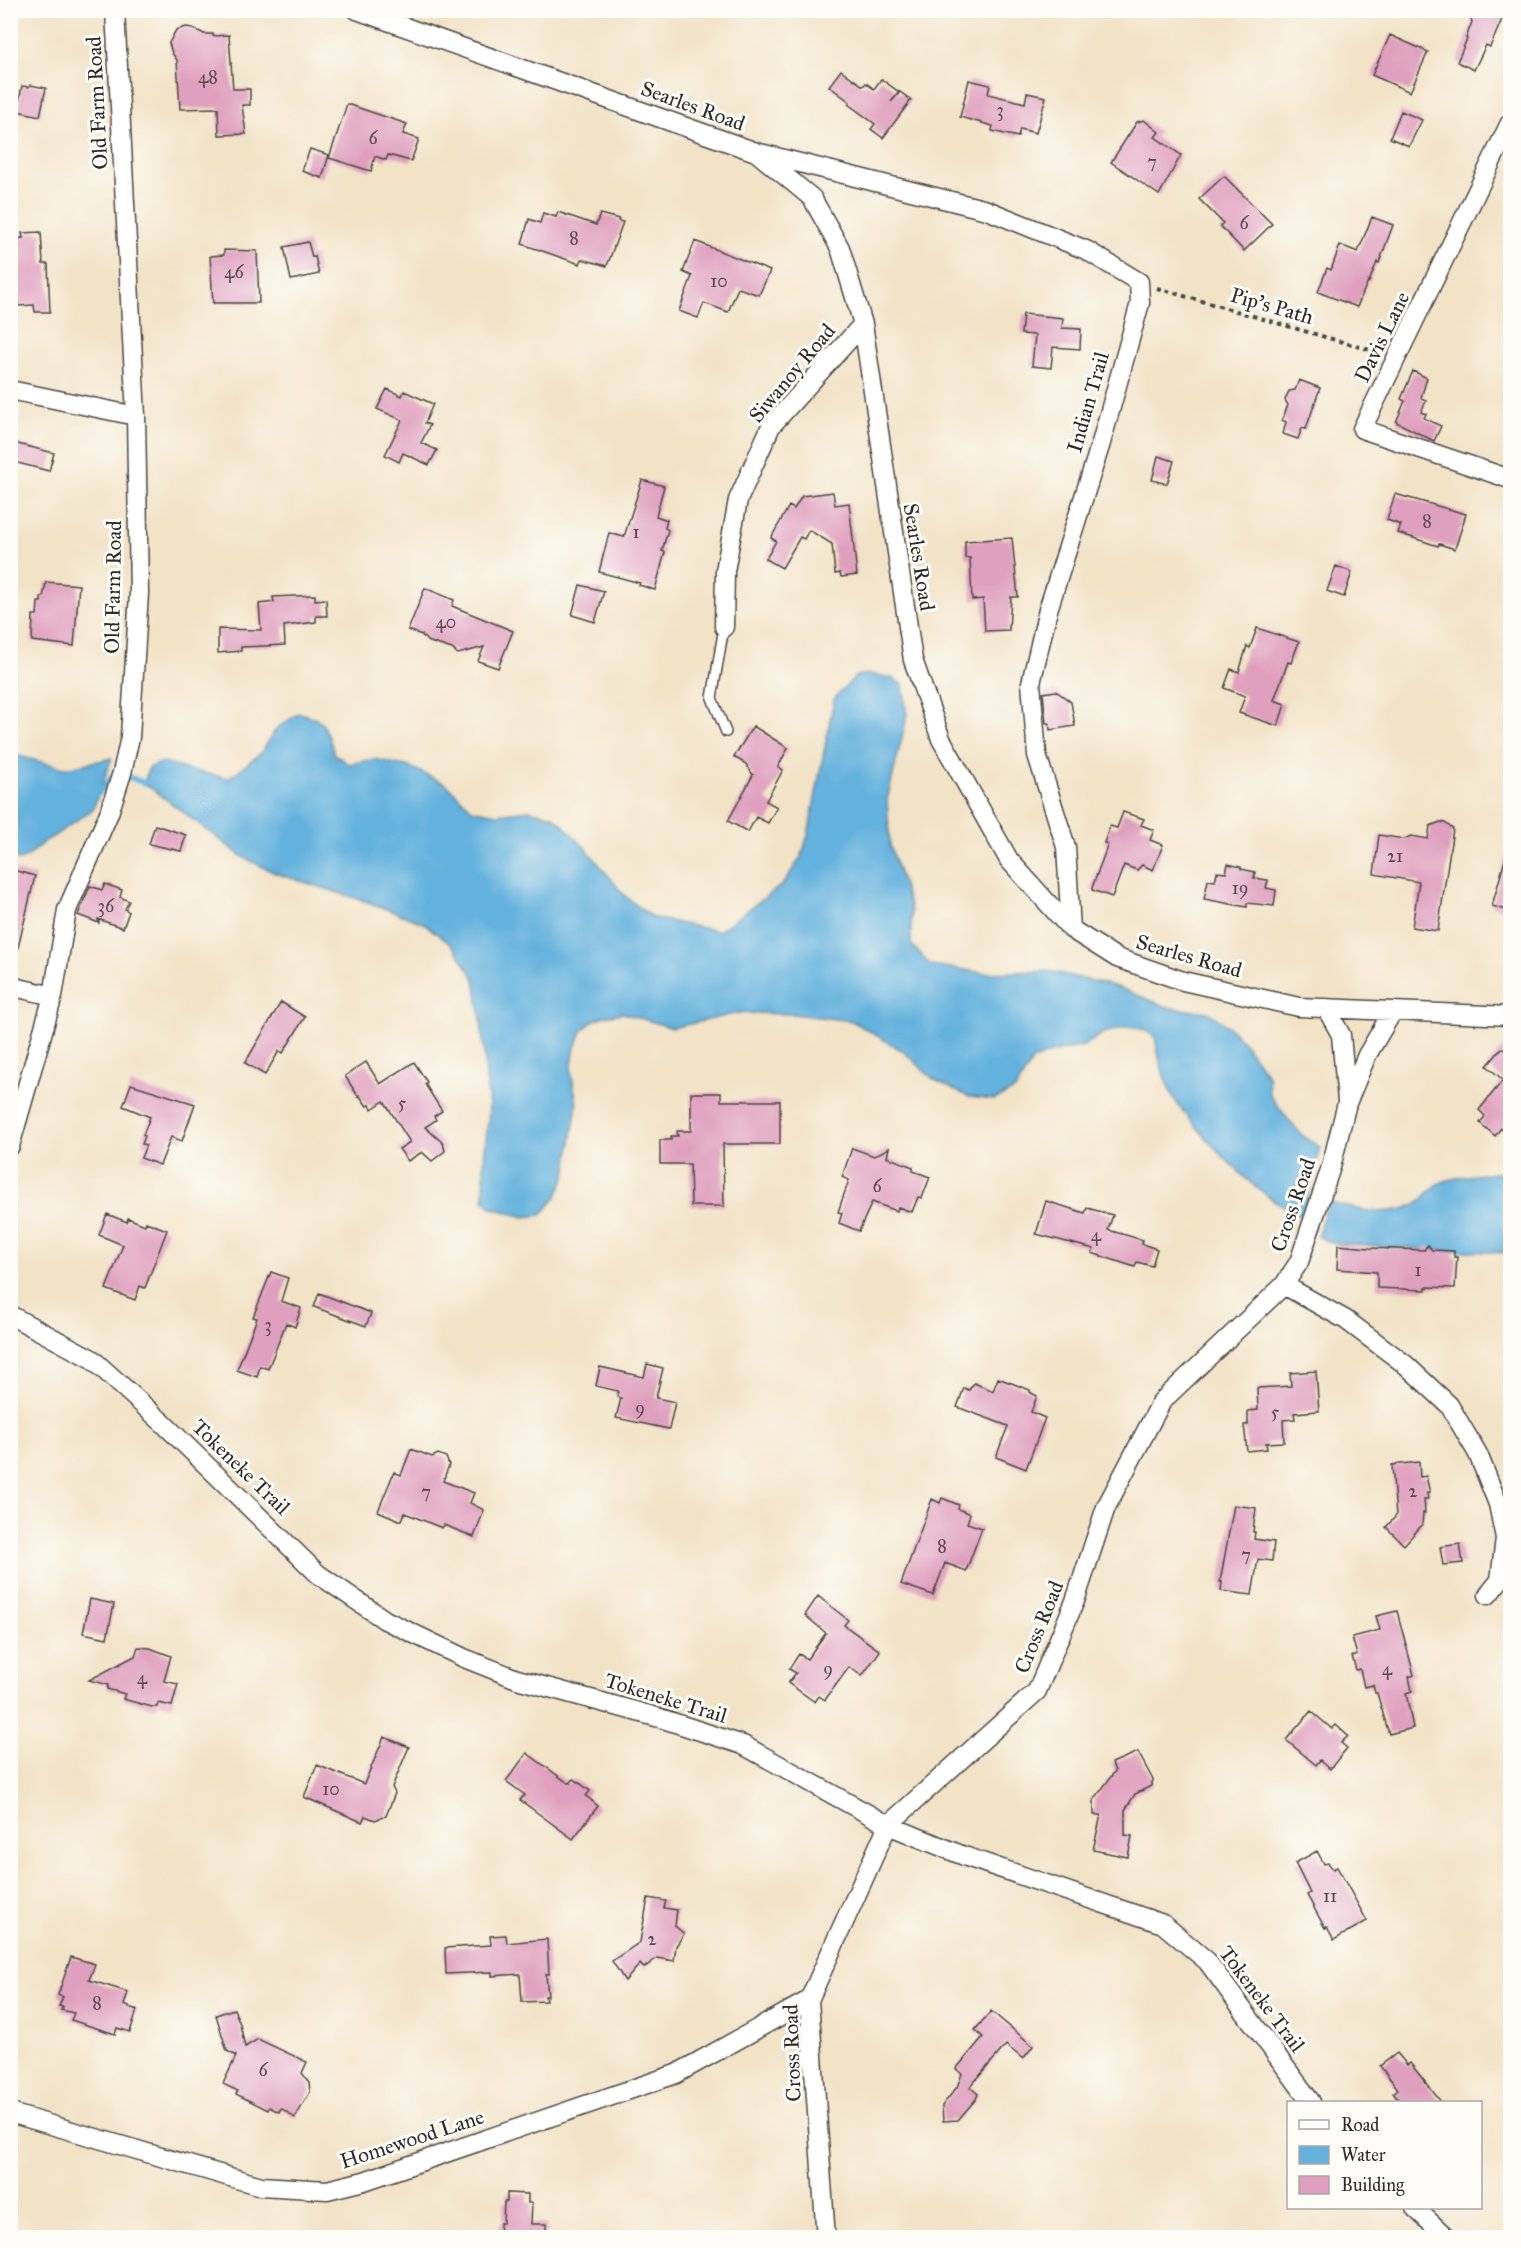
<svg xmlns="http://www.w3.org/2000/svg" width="1521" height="2248" font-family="'IM FELL Great Primer',serif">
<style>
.water{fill:#64b1dd;stroke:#486e84;stroke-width:1.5}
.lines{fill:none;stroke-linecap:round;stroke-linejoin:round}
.stream{stroke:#64b1dd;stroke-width:6}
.building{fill:#df9fbe}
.lane-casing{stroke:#494742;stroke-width:12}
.street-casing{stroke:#494742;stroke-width:21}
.path{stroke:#494742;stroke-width:4;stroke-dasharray:4.5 4.5;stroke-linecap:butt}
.lane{stroke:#fff;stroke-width:9}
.street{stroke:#fff;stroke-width:18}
.labels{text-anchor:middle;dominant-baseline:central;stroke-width:6;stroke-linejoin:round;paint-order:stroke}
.number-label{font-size:18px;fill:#584850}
.street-label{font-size:21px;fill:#2b2b2b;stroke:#fdfcf7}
</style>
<rect width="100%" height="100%" fill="#fdfcf7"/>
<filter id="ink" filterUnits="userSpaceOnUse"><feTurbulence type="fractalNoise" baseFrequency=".0167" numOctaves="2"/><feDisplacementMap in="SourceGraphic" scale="12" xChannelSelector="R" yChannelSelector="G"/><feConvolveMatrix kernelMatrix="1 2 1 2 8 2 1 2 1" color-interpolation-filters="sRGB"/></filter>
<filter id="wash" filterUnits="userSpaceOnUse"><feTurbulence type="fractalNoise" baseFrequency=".008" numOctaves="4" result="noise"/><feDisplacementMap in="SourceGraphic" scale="24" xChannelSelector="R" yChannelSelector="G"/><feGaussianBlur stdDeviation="1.35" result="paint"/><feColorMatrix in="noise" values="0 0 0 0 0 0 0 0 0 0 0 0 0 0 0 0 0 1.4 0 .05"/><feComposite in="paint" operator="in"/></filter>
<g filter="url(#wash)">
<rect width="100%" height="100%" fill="#f2e3c7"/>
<path class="water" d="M869,674L892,678L903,685L907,717L887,800L890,845L911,910V944L930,965L985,973L1049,971L1114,986L1170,1008L1208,1012L1228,1026L1245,1044L1268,1076L1269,1094L1291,1123L1303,1136L1320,1147L1306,1205L1300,1216C1260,1195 1230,1166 1201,1132C1190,1120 1177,1106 1170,1091C1162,1074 1158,1056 1155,1037L1143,1029L1126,1027L1104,1033L1083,1046L1051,1053L1033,1060L1015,1090L994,1100L969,1097L933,1079L903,1051L852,1021L793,1014L739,1013L672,1028L623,1013L604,1016L593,1021L583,1030L575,1047L571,1070L577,1104L566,1176L557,1196L541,1215L525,1217L492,1208L484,1200V1160L489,1109L481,1020L475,979L454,947L423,923L368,902L275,873L243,857L144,783L149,767L163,762L184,769L229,778L261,753L276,729L299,713C326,718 327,729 334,754L349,764L374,759L410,767L446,784L472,809L497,814L529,810L554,816L585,847L625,896L653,918L719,931L783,884L801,857L808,835L834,699L856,676Z
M11,754L65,768L112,758L93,809L54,836L43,842L30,855L21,860L11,859Z
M1510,1172V1253C1462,1251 1414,1249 1366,1245C1347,1243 1336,1247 1317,1236L1328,1202C1356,1209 1386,1218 1414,1205C1425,1200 1431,1186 1442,1182C1465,1174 1487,1174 1510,1172Z"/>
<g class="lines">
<path class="stream" d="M124,775L144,783
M98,794L115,774"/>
</g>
<g id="blocks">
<path class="building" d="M1467,10H1506L1490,47L1486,45L1474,70L1457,62L1467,39L1466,38L1472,22Z
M186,27L193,28L204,34H213V36L229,35L233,89H250V105H242L246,134L219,135L218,108L180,109L177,60L172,53L169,43L176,30Z
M1390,35L1428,52L1410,92L1372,75Z
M841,70L863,86L866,83L874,89L881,79L899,92L891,102L900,92L911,100L883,138L871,129L875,124L848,104L850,102L829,86Z
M969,80L990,85L988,94L1025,103L1027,93L1046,97L1036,133L1020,129L1018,137L992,131L993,126L960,117Z
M30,85L46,88L40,116L17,111L22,86L29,87Z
M347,104L407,124L403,134L419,139L411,161L388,155L386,160L375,156L371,171L329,158Z
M1401,111L1422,120L1409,146L1390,138Z
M1144,120L1159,132L1155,137L1181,155L1159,195L1111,162L1137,122Z
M310,149L329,155L322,178L302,171Z
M1224,176L1272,224L1244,251L1220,226L1223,223L1199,199Z
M558,212L596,225L600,214L619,219L618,221L623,222L607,266L582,259L580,264L522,244L529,219L540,223L543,213L556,217Z
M1372,217L1393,225L1379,263L1377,262L1369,282L1368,281L1357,307L1318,292L1327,268L1331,270L1340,245L1358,252Z
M41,232L43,264H48L50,312H35L34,305L18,306L15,239L23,238L22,233Z
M695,241L770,271L759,295L738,288L728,312L704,303L698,318L679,311L692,276L683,272Z
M308,242L312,257L315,256L319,274L291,280L284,247Z
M224,250L257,251L259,303H213L210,256L224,255Z
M1023,314L1063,318L1062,328L1081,329L1080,349L1053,347L1051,368L1032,366L1035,335L1021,334Z
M1413,371L1427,378L1421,398L1426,401L1421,412L1426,414L1424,418L1441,426L1434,441L1396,422L1405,401L1401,399Z
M1299,380L1320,388L1306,429L1302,428L1298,439L1283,434L1286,422L1282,420L1288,405L1285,400L1289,391L1295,390Z
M387,389L402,396L404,391L433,404L425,423L430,425L421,443L437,450L429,465L403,453L399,462L385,455L402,420L377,409Z
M10,442L54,453L49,471L10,461Z
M1158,456L1174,461L1167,484L1152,480Z
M642,480L664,486L656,516L667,520L665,528L668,530L662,551L665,552L655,590L639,585L640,583L599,572L609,533L624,537Z
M833,492L835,505L849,503L857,575L841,577L840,573L835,574L832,544L809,530L804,539L800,537L782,568L766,559L776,541L771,538L789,506L794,509L802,496Z
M1395,494L1466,514L1455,549L1439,544L1438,546L1398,533L1401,525L1387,520Z
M1012,538L1018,597H1011L1009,630L985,631L983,599L972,600L970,558H965V541Z
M1336,566L1352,572L1344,597L1327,591Z
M46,582L79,585L74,646L32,641L33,615H37L38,602H41V597H43Z
M580,585L604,591L595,622L572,615Z
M425,588L454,600L452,606L513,631L498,668L478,661L484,647L458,654L452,649L427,641L422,635L408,630Z
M315,595V600L326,599L327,616H316V622L284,626L285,645L241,647V651L218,653V629L261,630L259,604L274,602L273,597Z
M1257,628L1299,642L1291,663L1288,662L1274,700L1285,704L1278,726L1239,713L1245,696L1224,688L1231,669L1239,672L1247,646L1250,648Z
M1056,691L1071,702L1075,726L1050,730L1049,723H1046L1043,693Z
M753,726L788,748L778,767L783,770L766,801L777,807L768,823L756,817L748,832L728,821L753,775L746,764L734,757Z
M1123,812L1144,819L1141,825L1154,830L1150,840L1163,845L1153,870L1142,865L1137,870L1124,865L1112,897L1092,890V888L1108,844L1104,843L1110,826L1117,828Z
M1440,822L1445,823L1453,829L1438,931L1412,927L1419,882L1374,874L1379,835L1404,839L1411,836L1428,839L1430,826Z
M155,825L186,835L181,851L149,844Z
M1506,856H1510V911L1492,906Z
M1228,864L1241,867V869L1255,872L1254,878L1268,880L1266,888L1276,890L1274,906L1247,903V907L1204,899L1208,880L1215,881L1217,872L1226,873Z
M10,869L35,876L17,952L10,951Z
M105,884L122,890L120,897L129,901L125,909L129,912L123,928L98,919L99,923L78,915L90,886L102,890Z
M281,1002L305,1017L283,1053L279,1051L265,1075L245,1063Z
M1502,1048L1510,1054V1136L1501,1128L1495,1136L1480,1123L1485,1116L1479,1110L1503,1080L1487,1066Z
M366,1062L380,1084L414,1062L427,1082L425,1084L442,1111L434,1116L436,1120L425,1127L443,1143L445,1151L432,1161L422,1152L408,1161L399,1149L410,1142L384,1101L372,1109L370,1105L367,1106L359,1095L358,1096L345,1076Z
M131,1084L195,1104L182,1141L171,1137L160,1165L141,1158L146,1145L142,1144L145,1136L143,1135L150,1117L123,1106Z
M691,1093H721V1101H780V1144H723L724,1206H691L690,1164H660V1140H671V1136H678L677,1131H691Z
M852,1148L874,1156L889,1148L887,1157L913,1167V1171L930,1177L922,1198L918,1197L912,1212L898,1207L897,1211L872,1202L859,1231L839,1223L842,1213L838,1212L849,1180L842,1177Z
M1046,1201L1085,1213L1087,1208L1113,1215L1108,1230L1143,1240L1142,1244L1157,1249L1152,1266L1137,1262L1135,1267L1092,1253L1094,1249L1036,1234Z
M107,1214L127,1222L128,1218L145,1225L146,1222L167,1230L145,1288L140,1286L135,1300L106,1289L123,1245L99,1235Z
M1338,1245L1369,1248L1424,1250L1428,1245L1432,1250L1454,1251V1257H1457L1455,1288L1426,1287V1290L1377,1288V1272L1337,1269Z
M271,1272L288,1278L281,1301L301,1308L295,1327L286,1323L268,1369L260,1366L257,1377L237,1370L257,1318L253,1317Z
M319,1293L371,1313L366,1326L314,1307Z
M647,1364L663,1368L656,1398L675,1402L669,1429L616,1418L621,1398L617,1397L618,1391L596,1386L600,1367L644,1377Z
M1316,1371L1319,1411L1294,1413L1295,1419L1283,1420L1284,1442L1266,1443L1267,1449L1247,1451L1244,1425H1248V1411L1258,1410L1257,1388L1291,1386L1290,1373Z
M998,1378L1030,1390V1392L1037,1396L1031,1412L1045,1418L1026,1469L996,1457L1008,1426L957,1407L964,1388L969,1390L974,1383L993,1391Z
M411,1449L432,1457L438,1454L446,1457L449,1465L443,1481L474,1493L470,1503L484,1510L474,1537L444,1525L442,1528L405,1513L402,1520H399L378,1511L394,1472L401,1475Z
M1419,1462L1420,1477L1426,1476L1430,1493H1427L1428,1499H1424L1425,1513H1423L1422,1525L1404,1545L1386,1527L1396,1516L1392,1465Z
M942,1498L959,1505L958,1509L970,1514L967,1523L982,1528L966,1571L945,1563L933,1595L901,1584L932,1499L940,1503Z
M1234,1505L1256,1508L1253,1532H1255L1254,1539L1274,1542L1272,1561L1258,1559L1252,1595L1221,1591L1222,1582H1220Z
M1460,1544L1463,1563L1443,1565L1440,1547Z
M818,1596L848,1620L844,1625L880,1651L862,1676L849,1667L825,1700L819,1696L815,1702L788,1683L796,1673L789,1669L799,1654L807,1659L826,1633L805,1615Z
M90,1599L114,1604L107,1638L83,1633Z
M1397,1611L1414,1675L1409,1677L1412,1691L1406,1693L1413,1728L1389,1734L1377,1693H1375L1373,1685L1364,1687L1360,1669L1356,1670L1352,1656L1357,1655L1352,1637L1380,1630L1376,1616Z
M138,1647L150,1648L171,1656L164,1681L178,1684L172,1706L158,1703L157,1707H152L123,1699L125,1694L107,1689L108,1685L89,1680L135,1656Z
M1311,1711L1332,1729L1336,1725L1348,1736L1341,1743L1347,1748L1330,1769L1320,1760L1316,1765L1286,1740Z
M384,1737L409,1747L392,1787L395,1793L386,1816L375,1820L365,1816L362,1822L304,1797L317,1765L364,1784Z
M1138,1752L1153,1780L1151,1786L1135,1794L1125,1810V1835L1132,1836L1128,1857L1093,1850L1101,1815H1094V1800L1115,1771L1112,1763Z
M527,1753L568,1783H570L574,1779L590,1791L586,1796L598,1806L573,1839L520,1800L525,1795L506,1781Z
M1317,1851L1324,1864L1328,1863L1333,1869L1337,1867L1367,1921L1334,1940L1327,1927L1325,1928L1307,1895L1310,1893L1295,1863Z
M648,1898L666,1901L664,1908L677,1910L675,1926L684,1934L676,1946L674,1961L657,1958L644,1968L640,1964L625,1981L612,1961L640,1942Z
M506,1935L507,1943L547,1939L549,1974H546L548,1996H545L546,2001L522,2002L520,1974L492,1976V1972L446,1974L445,1948L491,1945L490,1936Z
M71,1957L95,1964L89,1980L128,1992L124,2005L137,2010L130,2032L117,2028L115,2034L71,2020L74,2013L61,2010L63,2007L59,2006L63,1997L58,1995Z
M234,2009L240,2024L245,2047L258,2039L307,2062L302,2073L309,2082L310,2092L295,2118L281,2108L279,2112L269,2107L268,2110L236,2094L238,2091L223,2084L236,2056L227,2051L216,2015Z
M991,2011L1033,2046L1023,2059L1006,2045L970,2087L978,2094L976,2099L958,2120L943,2121L942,2106L957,2087L962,2074L956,2069L983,2037L975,2030Z
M1397,2053L1407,2065L1410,2063L1442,2103H1401L1393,2093L1398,2089L1380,2066Z
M507,2193L528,2194V2203H532L531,2224H546V2238H499L500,2223H503L504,2202H507Z"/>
</g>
</g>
<g filter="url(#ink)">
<use href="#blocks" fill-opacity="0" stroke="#494742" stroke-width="1.5"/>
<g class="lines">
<defs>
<path id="lane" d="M724,627L712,698L726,732"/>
<path id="street" d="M357,10L756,152L812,198L840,248L863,324L913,660L941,739L1009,860L1071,929L1117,958L1183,981L1299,1007L1510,1016
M1510,123L1362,429L1510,479
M760,153L987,210L1086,250L1139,282L1140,303L1101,443L1048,610L1031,683L1037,755L1066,847L1071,929
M10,390L136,416
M724,627L725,571L738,500L771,426L863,324
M10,986L53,996
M1326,1008L1341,1035L1347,1101
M10,1146L53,996L67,910L109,813L122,773L130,737L139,593L136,416L115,10
M1284,1285L1346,1320L1406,1365L1449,1405L1478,1454L1498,1504L1505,1538L1500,1580L1488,1595
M10,1315L92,1359L163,1423L318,1574L385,1620L464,1658L517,1679L660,1718L743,1745L888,1825L964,1856L1163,1924L1207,1961L1311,2102
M10,2113L261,2186L327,2190L364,2181L676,2074L809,2000
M1415,2208L1447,2238
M826,2238L809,2000L888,1825L1037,1691L1075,1601L1106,1507L1162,1401L1284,1285L1299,1262L1331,1167L1347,1103L1367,1055L1393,1011"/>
</defs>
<use href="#lane" class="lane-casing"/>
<use href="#street" class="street-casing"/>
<path class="path" d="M1157,288L1380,353"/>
<use href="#lane" class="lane"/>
<use href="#street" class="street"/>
</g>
</g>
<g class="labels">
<g class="number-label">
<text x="208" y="77">48</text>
<text x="1000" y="110">3</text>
<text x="373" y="138">6</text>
<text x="1152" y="162">7</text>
<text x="1244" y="223">6</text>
<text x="574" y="238">8</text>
<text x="234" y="272">46</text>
<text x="719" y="281">10</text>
<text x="1427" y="521">8</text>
<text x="636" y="532">1</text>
<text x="446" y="622">40</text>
<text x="1395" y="856">21</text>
<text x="1240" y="888">19</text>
<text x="106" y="906">36</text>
<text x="402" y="1103">5</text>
<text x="877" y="1186">6</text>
<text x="1096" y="1235">4</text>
<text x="1418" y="1270">1</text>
<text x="268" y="1325">3</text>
<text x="640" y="1408">9</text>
<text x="1275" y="1412">5</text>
<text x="1413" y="1491">2</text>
<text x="426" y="1492">7</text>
<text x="942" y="1546">8</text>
<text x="1246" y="1555">7</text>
<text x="828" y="1669">9</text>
<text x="1387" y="1669">4</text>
<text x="142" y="1678">4</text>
<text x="331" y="1789">10</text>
<text x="1330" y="1896">11</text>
<text x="652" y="1939">2</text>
<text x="97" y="2003">8</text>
<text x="263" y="2070">6</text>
</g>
<g class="street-label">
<text transform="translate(97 103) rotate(-93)">Old Farm Road</text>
<text transform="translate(693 106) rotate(20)">Searles Road</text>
<text transform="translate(1272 306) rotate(16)">Pip's Path</text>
<text transform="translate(1382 337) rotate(-64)">Davis Lane</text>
<text transform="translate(792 373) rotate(-50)">Siwanoy Road</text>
<text transform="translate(1088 402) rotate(-74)">Indian Trail</text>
<text transform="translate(919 557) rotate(81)">Searles Road</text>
<text transform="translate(113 587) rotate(-89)">Old Farm Road</text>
<text transform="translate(1189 956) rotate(16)">Searles Road</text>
<text transform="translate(1293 1205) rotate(-71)">Cross Road</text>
<text transform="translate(241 1467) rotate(44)">Tokeneke Trail</text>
<text transform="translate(1039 1627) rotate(-68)">Cross Road</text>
<text transform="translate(666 1698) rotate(17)">Tokeneke Trail</text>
<text transform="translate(1262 1999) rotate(53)">Tokeneke Trail</text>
<text transform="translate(792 2053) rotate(-92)">Cross Road</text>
<text transform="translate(412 2139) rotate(-18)">Homewood Lane</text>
</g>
</g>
<rect width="1521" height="2248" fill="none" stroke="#fdfcf7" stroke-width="36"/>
<rect x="1287" y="2101" width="195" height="108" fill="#fdfcf7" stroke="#a9a8a5" stroke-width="1.5"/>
<rect x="1299" y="2120" width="30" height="9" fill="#ffffff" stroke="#a9a8a5" stroke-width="1.5"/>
<text x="1341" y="2131" font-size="18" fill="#2b2b2b">Road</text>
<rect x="1299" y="2146" width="30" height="18" fill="#64b1dd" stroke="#a9a8a5" stroke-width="1.5"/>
<text x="1341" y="2161" font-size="18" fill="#2b2b2b">Water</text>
<rect x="1299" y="2176" width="30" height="18" fill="#df9fbe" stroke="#a9a8a5" stroke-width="1.5"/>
<text x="1341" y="2191" font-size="18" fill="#2b2b2b">Building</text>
</svg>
